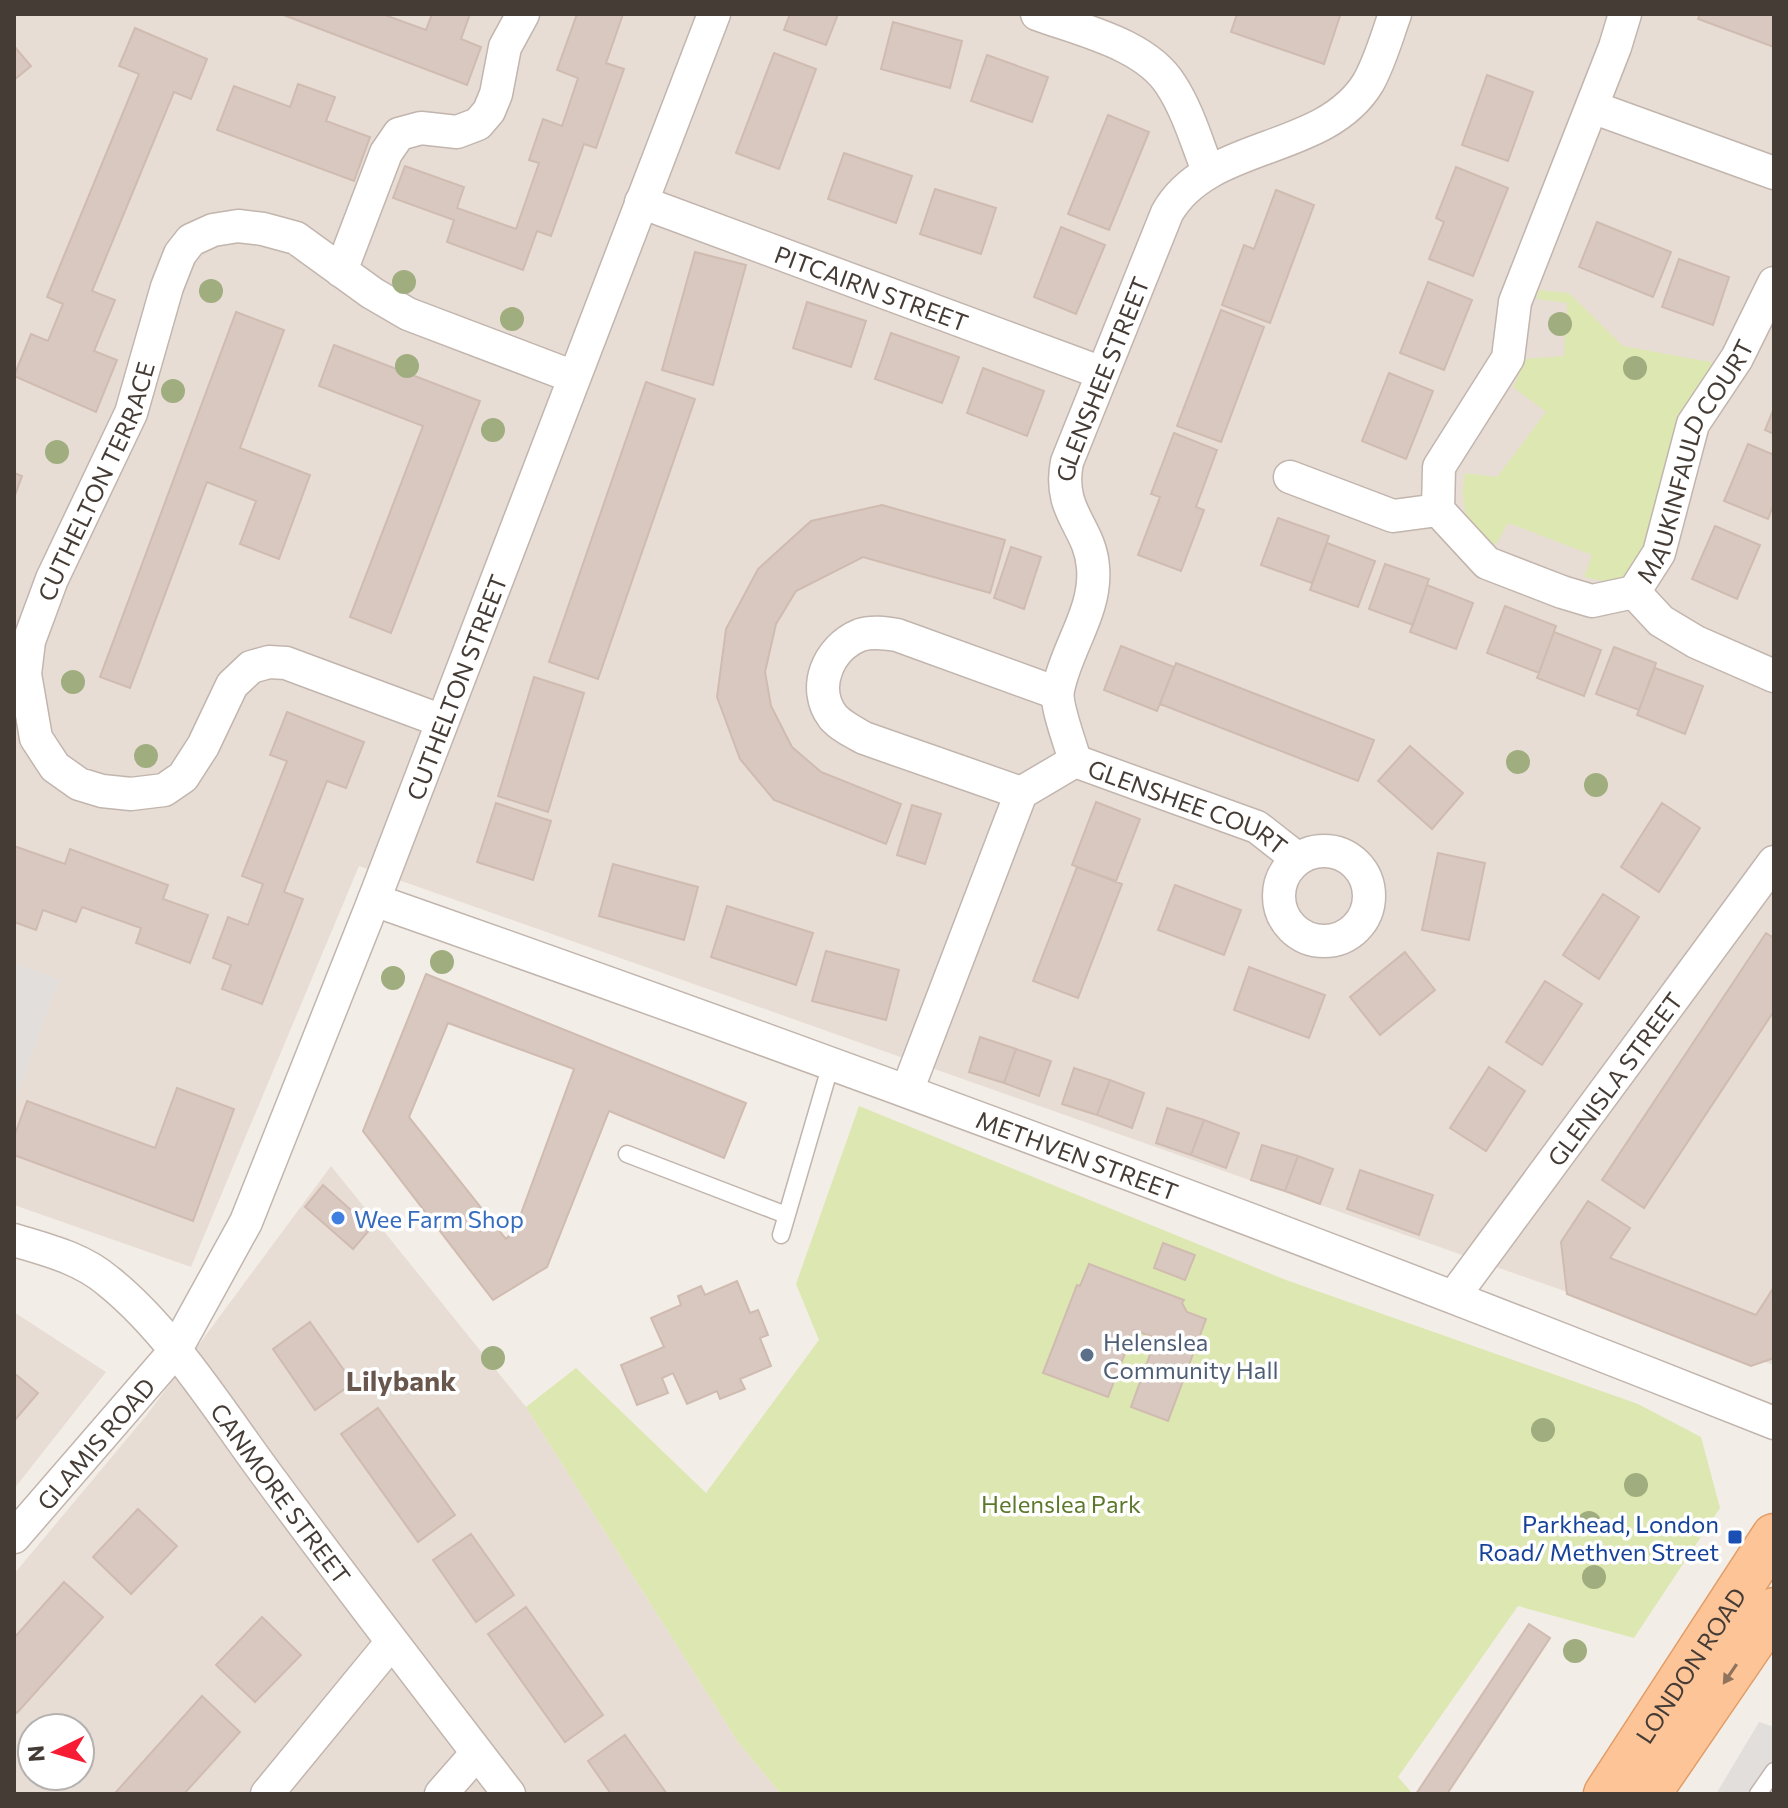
<svg xmlns="http://www.w3.org/2000/svg" width="1788" height="1808" font-family="Commissioner,sans-serif">
<style>
.residential{fill:#e7ddd5;fill-rule:evenodd}
.green{fill:#dde7b1}
.parking{fill:#e2dedc}
.building{fill:#d8c8c0;stroke:#d0bbb0;stroke-width:2;fill-rule:evenodd}
.lines{fill:none;stroke-linecap:round;stroke-linejoin:round}
.lane-casing{stroke:#c2b5ad;stroke-width:19}
.street-casing{stroke:#c2b5ad;stroke-width:35}
.primary-casing{stroke:#e29d67;stroke-width:47}
.lane{stroke:#fff;stroke-width:16}
.street{stroke:#fff;stroke-width:32}
.primary{stroke:#fdc597;stroke-width:44}
.tree{fill:#a0ad7f}
.oneway{fill:#8f735d}
.shop-dot{fill:#3f7fe0;stroke:#fff;stroke-width:3}
.service-dot{fill:#5c6f8a;stroke:#fff;stroke-width:3}
.transit-dot{fill:#1a4fb4;stroke:#fff;stroke-width:3}
.labels{text-anchor:middle;dominant-baseline:central;stroke-width:7;stroke-linejoin:round;paint-order:stroke}
.street-label{font-size:24px;fill:#463c36;stroke:#fff}
.shop-label{font-size:24px;fill:#366cbe;stroke:#fff;text-anchor:start}
.service-label{font-size:24px;fill:#4e5e75;stroke:#fff;text-anchor:start}
.park-label{font-size:24px;fill:#5c782a;stroke:#fff}
.transit-label{font-size:24px;fill:#164399;stroke:#fff;text-anchor:end}
.quarter-label{font-size:28px;font-weight:bold;fill:#69574e;stroke:#fff}
</style>
<rect width="100%" height="100%" fill="#f3ede7"/>
<path class="residential" d="M14,14H1774V1365L359,866L191,1267L14,1205Z
M331,1166L526,1407L738,1742L781,1794H14V1574L146,1416ZM32,1728H80V1776H32Z
M14,1312L106,1372L14,1489Z"/>
<path class="green" d="M1538,290L1569,293L1623,346L1721,364L1706,384L1695,392L1653,545L1630,578L1612,583L1584,577L1592,555L1508,523L1496,545C1465,522 1459,510 1465,473L1497,477L1546,412L1513,387L1526,359L1564,356L1567,303L1537,299Z
M859,1106L1286,1280L1638,1404L1701,1437L1720,1508L1634,1638L1518,1606L1398,1777L1413,1794H781L738,1742L526,1407L576,1368L706,1493L819,1340L796,1284Z"/>
<path class="parking" d="M14,963L59,980L14,1103Z
M1759,1722L1774,1727V1794H1716Z"/>
<path class="building" d="M281,14H382L426,30L432,14H470L461,39L481,47L467,85Z
M577,14H623L606,63L624,69L596,148L584,144L551,236L537,231L523,270L447,242L454,220L393,198L405,166L464,187L457,208L516,229L539,163L529,160L543,119L562,126L578,78L557,70Z
M790,14H838L826,45L784,30Z
M1237,14H1334L1340,16L1324,64L1231,32Z
M1700,14H1774V47L1698,19Z
M893,22L962,41L950,88L881,69Z
M135,28L207,59L191,99L174,92L92,291L115,300L94,351L117,360L96,412L14,376L31,334L48,341L63,304L47,297L139,74L119,66Z
M14,46L31,66L14,80Z
M774,53L816,69L779,169L736,153Z
M987,55L1048,77L1032,122L971,101Z
M1487,75L1533,92L1508,161L1462,145Z
M298,84L335,97L326,121L370,137L354,181L217,130L234,86L290,107Z
M1108,115L1149,132L1109,230L1068,214Z
M844,153L912,176L896,223L828,199Z
M1456,167L1508,188L1473,276L1429,259L1444,222L1436,218Z
M935,189L996,208L981,254L920,234Z
M1276,190L1314,205L1270,323L1222,305L1244,245L1254,249Z
M1597,222L1671,252L1653,297L1579,267Z
M1061,227L1105,245L1076,314L1034,297Z
M695,252L746,265L713,385L662,370Z
M1679,259L1729,277L1713,325L1662,307Z
M1428,282L1472,300L1444,370L1400,353Z
M807,302L866,321L851,367L793,348Z
M1221,310L1264,327L1221,442L1177,426Z
M236,312L284,330L240,448L310,475L279,559L240,544L256,501L207,482L130,688L100,677Z
M891,333L959,357L942,403L875,379Z
M334,345L480,401L391,633L350,617L423,426L319,386Z
M983,368L1044,391L1027,436L967,413Z
M1389,373L1433,391L1406,459L1362,441Z
M646,382L695,399L598,679L549,662Z
M1774,408V434L1765,430Z
M1174,433L1217,450L1196,507L1204,510L1181,571L1138,555L1160,497L1151,494Z
M1748,444L1774,455V503L1768,519L1724,501Z
M14,473L22,476L14,498Z
M882,505L1005,540L990,593L863,557L796,591L776,624L765,672L771,706L792,747L821,772L901,804L886,844L774,800L740,759L717,697L726,629L758,569L811,521Z
M1278,518L1329,536L1312,583L1261,565Z
M1715,526L1760,545L1737,599L1692,579Z
M1327,543L1375,561L1358,607L1310,590Z
M1011,547L1041,557L1024,609L994,598Z
M1385,564L1429,579L1413,625L1369,609Z
M1427,585L1473,603L1456,649L1410,632Z
M1505,606L1556,626L1539,673L1487,653Z
M1554,632L1601,650L1584,696L1537,678Z
M1121,646L1174,667L1157,711L1104,690Z
M1614,647L1656,663L1639,710L1596,694Z
M1176,663L1374,740L1358,781L1160,704Z
M1655,668L1703,686L1685,734L1637,715Z
M534,677L584,693L548,812L498,796Z
M287,712L364,742L346,788L327,781L284,892L303,899L262,1004L222,989L231,965L213,958L228,917L248,925L263,884L242,876L287,761L270,755Z
M1410,746L1463,793L1432,829L1378,781Z
M1096,802L1140,819L1116,881L1072,865Z
M496,803L551,821L533,880L477,862Z
M1662,803L1700,828L1659,892L1621,867Z
M912,805L941,814L925,864L897,855Z
M14,846L65,864L70,849L168,885L163,899L208,915L190,963L136,943L141,928L82,907L76,922L43,910L36,930L14,922Z
M1438,853L1485,863L1469,940L1422,930Z
M613,864L698,887L684,940L599,916Z
M1077,867L1122,884L1078,998L1033,981Z
M1175,885L1241,910L1224,955L1158,930Z
M1603,894L1639,917L1599,979L1563,955Z
M727,906L813,933L796,985L711,957Z
M1766,933L1774,938V1011L1644,1208L1602,1180Z
M826,951L899,970L886,1020L812,1001Z
M1405,952L1435,990L1380,1035L1350,997Z
M1249,967L1325,995L1309,1038L1234,1010Z
M426,974L746,1103L724,1158L609,1111L547,1267L493,1300L363,1131ZM448,1023L574,1069L515,1230L506,1239L409,1117Z
M1545,981L1582,1004L1542,1065L1506,1042Z
M980,1037L1016,1049L1004,1083L969,1072Z
M1016,1049L1051,1061L1039,1096L1004,1083Z
M1489,1067L1525,1091L1486,1151L1450,1128Z
M1074,1068L1110,1080L1097,1115L1062,1104Z
M1110,1080L1144,1093L1132,1128L1097,1115Z
M177,1088L234,1109L193,1221L14,1155V1137L27,1101L155,1148Z
M1167,1108L1204,1120L1191,1155L1156,1143Z
M1204,1120L1239,1133L1226,1168L1191,1155Z
M1262,1145L1298,1156L1285,1191L1251,1180Z
M1298,1156L1333,1169L1320,1204L1285,1191Z
M1360,1170L1433,1195L1419,1235L1347,1209Z
M323,1185L371,1228L353,1249L305,1207Z
M1588,1201L1630,1228L1610,1258L1756,1315L1774,1287V1358L1751,1366L1567,1294L1561,1242Z
M1163,1243L1195,1255L1185,1280L1154,1268Z
M1089,1264L1184,1300L1182,1303L1187,1312L1206,1319L1168,1421L1131,1407L1156,1338L1134,1330L1108,1397L1043,1373L1077,1285L1080,1286Z
M737,1281L750,1313L758,1310L768,1335L760,1338L771,1366L740,1379L745,1389L720,1399L717,1391L687,1404L673,1373L662,1378L668,1393L637,1405L621,1365L664,1347L651,1318L681,1305L678,1296L701,1286L705,1295Z
M310,1322L353,1383L315,1410L273,1349Z
M14,1373L38,1393L14,1421Z
M378,1408L455,1515L418,1542L341,1434Z
M138,1509L177,1546L131,1594L93,1557Z
M471,1534L514,1595L476,1622L433,1560Z
M64,1582L103,1617L17,1713L14,1709V1638Z
M526,1607L603,1715L565,1742L488,1634Z
M262,1617L301,1655L255,1702L216,1665Z
M1529,1624L1550,1638L1447,1794H1416Z
M202,1696L240,1732L184,1794H119L116,1792Z
M625,1735L667,1794H611L588,1761Z"/>
<g class="lines">
<defs>
<path id="lane" d="M627,1154L786,1215
M781,1235L831,1064
M1758,1794L1774,1771"/>
<g id="street">
<path d="M1037,14C1080,30 1146,44 1171,85C1188,111 1197,143 1208,171"/>
<path id="s1" d="M1625,14L1615,47L1515,302L1508,358L1439,467L1438,510L1487,563L1562,592L1592,601L1634,592L1659,553L1693,424L1737,358L1774,283"/>
<path d="M1592,107L1774,173"/>
<path id="s2" d="M641,202L1102,373"/>
<path d="M341,271L386,153L399,134L421,128L457,132L478,124L489,111L496,94L505,47L523,14"/>
<path d="M1290,477L1393,516L1438,510"/>
<path d="M1634,592L1661,621L1696,642L1774,676"/>
<path id="s3" d="M442,721L286,663L269,662L251,667L232,685L203,746L183,777L164,790L131,794L102,791L79,784L55,767L36,738L25,674L29,641L52,579L131,413L167,287L180,254L191,240L213,230L238,226L263,229L296,238L372,293L408,314L574,377"/>
<path id="s4" d="M1075,761L1257,827L1298,859"/>
<path d="M1021,793L864,738C853,732 841,726 833,717C811,688 828,648 860,635C872,631 885,633 897,635L1057,693"/>
<circle cx="1324" cy="896" r="45"/>
<path id="s5" d="M374,900C844,1065 1311,1239 1774,1423"/>
<path id="s6" d="M907,1091L1021,793L1075,761C1071,745 1055,705 1058,690C1066,648 1097,611 1093,567C1090,526 1057,512 1067,462L1167,213C1208,140 1324,155 1368,83C1380,62 1387,36 1395,14"/>
<path id="s7" d="M14,1240C47,1250 81,1258 108,1281C172,1332 224,1418 273,1483C350,1588 430,1691 509,1794"/>
<path id="s8" d="M1454,1296L1774,862"/>
<path id="s9" d="M14,1537L175,1351L246,1222L374,900L714,14"/>
<path d="M267,1794L391,1643"/>
<path d="M441,1794L477,1753"/>
</g>
<g id="primary">
<path id="s10" d="M1606,1794L1774,1536"/>
<path d="M1648,1794L1774,1610"/>
</g>
</defs>
<use href="#lane" class="lane-casing"/>
<use href="#street" class="street-casing"/>
<use href="#primary" class="primary-casing"/>
<use href="#lane" class="lane"/>
<use href="#street" class="street"/>
<use href="#primary" class="primary"/>
</g>
<g class="tree">
<circle cx="404" cy="282" r="12"/>
<circle cx="211" cy="291" r="12"/>
<circle cx="512" cy="319" r="12"/>
<circle cx="1560" cy="324" r="12"/>
<circle cx="407" cy="366" r="12"/>
<circle cx="1635" cy="368" r="12"/>
<circle cx="173" cy="391" r="12"/>
<circle cx="493" cy="430" r="12"/>
<circle cx="57" cy="452" r="12"/>
<circle cx="73" cy="682" r="12"/>
<circle cx="146" cy="756" r="12"/>
<circle cx="1518" cy="762" r="12"/>
<circle cx="1596" cy="785" r="12"/>
<circle cx="442" cy="962" r="12"/>
<circle cx="393" cy="978" r="12"/>
<circle cx="493" cy="1358" r="12"/>
<circle cx="1543" cy="1430" r="12"/>
<circle cx="1636" cy="1485" r="12"/>
<circle cx="1589" cy="1523" r="12"/>
<circle cx="1594" cy="1577" r="12"/>
<circle cx="1575" cy="1651" r="12"/>
</g>
<defs><path id="oneway-solid" d="M-6-.8H1V-3.2L6.5 0L1 3.2V.8H-6Z" transform="scale(2)"/></defs>
<use class="oneway" href="#oneway-solid" transform="translate(1730 1674) rotate(124)"/>
<circle class="shop-dot" cx="338" cy="1218" r="8"/>
<circle class="service-dot" cx="1087" cy="1355" r="8"/>
<rect class="transit-dot" x="1727" y="1529" width="16" height="16" rx="4"/>
<g class="labels">
<g class="street-label">
<text stroke="none"><textPath href="#s2" startOffset="246">PITCAIRN STREET</textPath></text>
<text stroke="none"><textPath href="#s6" startOffset="784">GLENSHEE STREET</textPath></text>
<text stroke="none"><textPath href="#s1" startOffset="910">MAUKINFAULD COURT</textPath></text>
<text stroke="none"><textPath href="#s3" startOffset="778">CUTHELTON TERRACE</textPath></text>
<text stroke="none"><textPath href="#s9" startOffset="968">CUTHELTON STREET</textPath></text>
<text stroke="none"><textPath href="#s4" startOffset="122">GLENSHEE COURT</textPath></text>
<text stroke="none"><textPath href="#s8" startOffset="270">GLENISLA STREET</textPath></text>
<text stroke="none"><textPath href="#s5" startOffset="748">METHVEN STREET</textPath></text>
<text stroke="none"><textPath href="#s9" startOffset="124">GLAMIS ROAD</textPath></text>
<text stroke="none"><textPath href="#s7" startOffset="378">CANMORE STREET</textPath></text>
<text stroke="none"><textPath href="#s10" startOffset="154">LONDON ROAD</textPath></text>
</g>
<g class="shop-label">
<text x="354" y="1218">Wee Farm Shop</text>
</g>
<g class="service-label">
<text x="1103" y="1341">Helenslea<tspan x="1103" dy="28">Community Hall</tspan></text>
</g>
<g class="park-label">
<text x="1061" y="1503">Helenslea Park</text>
</g>
<g class="transit-label">
<text x="1719" y="1523">Parkhead, London<tspan x="1719" dy="28">Road/ Methven Street</tspan></text>
</g>
<g class="quarter-label">
<text x="401" y="1380">Lilybank</text>
</g>
</g>
<rect width="1788" height="1808" fill="none" stroke="#463c36" stroke-width="32"/>
<g transform="translate(56 1752) rotate(265)"><circle r="38" fill="#ffffff" stroke="#b5b1af" stroke-width="2"/>
<path d="M0-6L14 30L0 20L-14 30Z" fill="#f71b33"/>
<text y="-12" font-size="22" font-weight="bold" text-anchor="middle" fill="#463c36">N</text>
</g>
</svg>
